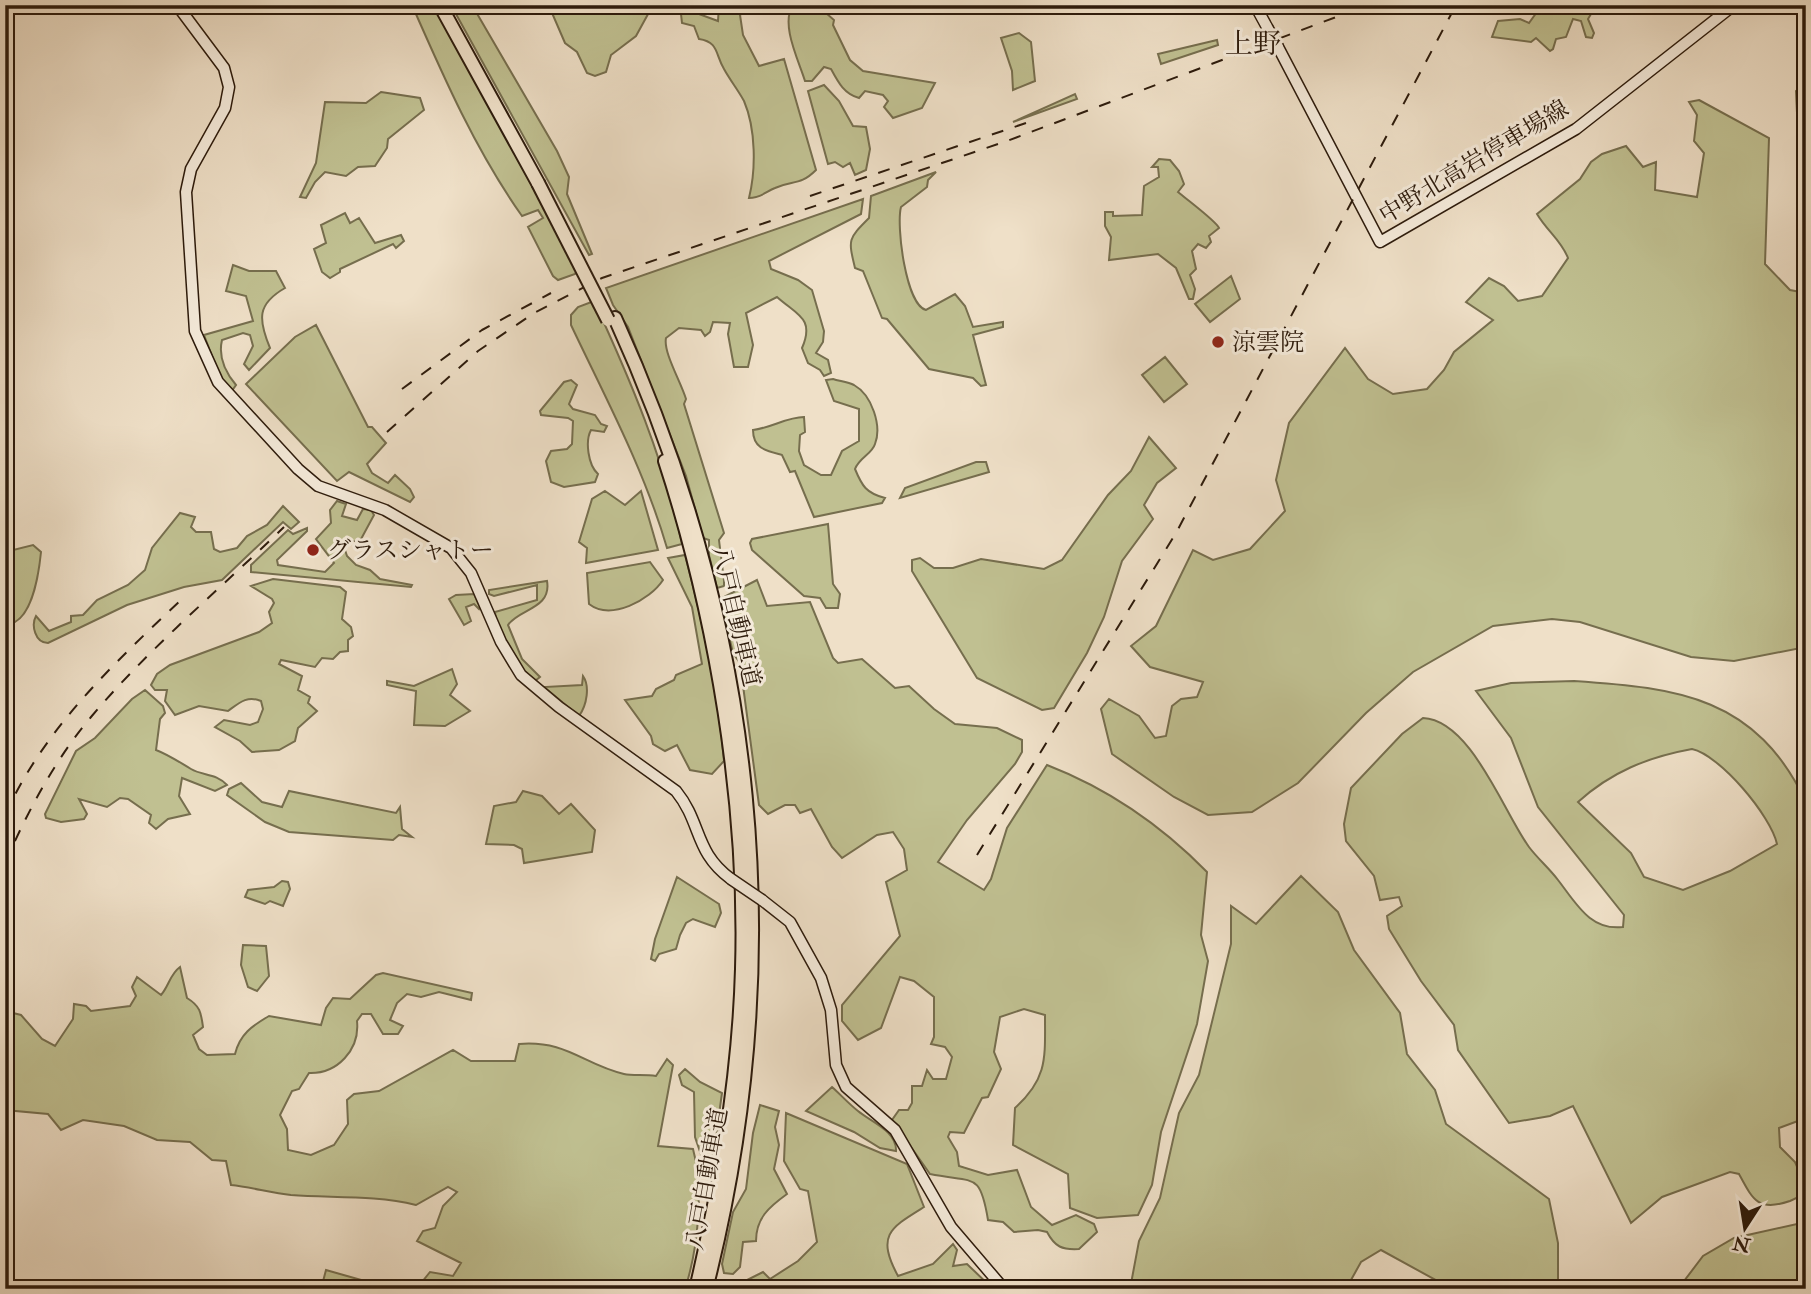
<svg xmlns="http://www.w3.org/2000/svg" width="1811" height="1294" font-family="'IM FELL Double Pica','Noto Serif JP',serif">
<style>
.green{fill:#c0c091;stroke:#766e4e;stroke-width:2;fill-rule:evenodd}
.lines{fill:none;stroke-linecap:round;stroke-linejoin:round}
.secondary-casing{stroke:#2d1b0c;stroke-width:13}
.highway-casing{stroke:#2d1b0c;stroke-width:16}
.secondary{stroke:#f5ebdb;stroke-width:10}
.highway{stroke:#efe0c8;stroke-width:12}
.rail{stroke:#2d1b0c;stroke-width:2;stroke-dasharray:12 12;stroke-linecap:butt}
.secondary-bridge-casing{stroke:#2d1b0c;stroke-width:13;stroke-linecap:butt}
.highway-bridge-casing{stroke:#2d1b0c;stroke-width:16;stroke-linecap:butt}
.secondary-bridge{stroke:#f5ebdb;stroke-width:10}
.highway-bridge{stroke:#efe0c8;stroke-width:12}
.poi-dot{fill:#8f2418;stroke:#f5ebdb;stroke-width:2.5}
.labels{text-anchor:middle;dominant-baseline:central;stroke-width:6;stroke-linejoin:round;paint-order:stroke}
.street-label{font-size:24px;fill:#2d1b0c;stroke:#f5ebdb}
.poi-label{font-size:24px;fill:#2d1b0c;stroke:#f5ebdb;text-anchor:start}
.quarter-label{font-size:28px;fill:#2d1b0c;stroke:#f5ebdb}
</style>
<rect width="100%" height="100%" fill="#efe0c8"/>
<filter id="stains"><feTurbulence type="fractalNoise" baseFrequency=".00286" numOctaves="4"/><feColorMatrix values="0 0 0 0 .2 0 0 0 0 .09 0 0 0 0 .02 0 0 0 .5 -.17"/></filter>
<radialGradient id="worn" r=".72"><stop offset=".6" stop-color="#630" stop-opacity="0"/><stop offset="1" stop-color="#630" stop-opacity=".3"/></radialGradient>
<path class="green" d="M412,5H435L577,270L575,274L558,280L553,276L528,227L543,218L538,210L522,216C476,151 444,78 412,5Z
M451,5H472L557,151L569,177L567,194L592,254L589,255Z
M653,5L636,36L611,55L606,72L595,76L587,73L577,52L565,43L549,6Z
M680,5H693L696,13L718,21L719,5H757L740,15L743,35L759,66L784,59L816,170C800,186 793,180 775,188C765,192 761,198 749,198C756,170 756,129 744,101C738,90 730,80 724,69C715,54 719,42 699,39L694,26L682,23Z
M793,5H825L826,13L834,20L833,25L850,60L863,71L935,83L922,108L893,118L884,107L888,101L883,95L865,91L859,98C844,94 838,82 831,69L824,67L812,81H805C799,61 780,24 793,5Z
M1542,5H1586L1591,14L1588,19L1594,33L1592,38L1586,37L1581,21L1573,19L1566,37L1556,39L1553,49L1550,51L1536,38L1531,42L1492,37L1498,21L1520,19L1529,23Z
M1019,33L1031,42L1035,81L1013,90L1012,71L1001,38Z
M1217,40L1218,45L1161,64L1158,54Z
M1806,84V131L1797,113L1796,91Z
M824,85L839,101L853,126L866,127L870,149L866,170L855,175L850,163L843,167L835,162L828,164L808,91Z
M381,92L420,98L424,110L388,139L387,148L375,166L358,167L346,176L325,172L315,182L306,198L300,197L316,163L325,102L366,103Z
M1075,94L1077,99L1013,122Z
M1699,100L1769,138L1765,264L1790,290L1806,293V647L1734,661L1691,657L1580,622L1552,619L1493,626L1413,672L1366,713L1298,783L1252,812L1208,815L1174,797L1112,754L1101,709L1109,699L1139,716L1155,738L1166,736L1172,706L1181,699L1197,697L1203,682L1150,667L1131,646L1156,626L1193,550L1213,560L1250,549L1285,511L1276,480L1289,423L1345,348L1368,379L1393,394L1427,389L1444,370L1454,352L1493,320L1466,302L1489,278L1504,286L1518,301L1542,296L1568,258C1561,240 1547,231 1537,214L1580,179L1591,162L1602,154L1626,146L1643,167L1656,162L1655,190L1697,197L1704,153L1694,141L1697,115L1689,102Z
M1159,159L1170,160L1179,171L1184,184L1178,192C1186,199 1216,221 1219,228L1209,236L1211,242L1206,248L1198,244L1192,251L1196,269L1190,275L1195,289L1193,299H1189L1176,268L1158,254L1109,260L1111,237L1105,226V212H1113V216L1142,215L1144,186L1159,177L1158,167H1152Z
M936,172L928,180L927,187L901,207C896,226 906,305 926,310L955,294L965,306L973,327L1003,322V327L973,335L986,385L981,386L973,378L929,369L887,319L882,318L863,271L855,268C848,239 848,239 869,218L871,196Z
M863,199L861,214L769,261L771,269L798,280L812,290L824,331L823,342L816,353L828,360L831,373L824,376L820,370L808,363L802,348C815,318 797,315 777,297L746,313L753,345L748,367H734L728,334L730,323L713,322L710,332L705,336L701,330L679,328L666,338C663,352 681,382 686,399L684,404L724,533L719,540L724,581V586L717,588L709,555V540L703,538L686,476L628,327L613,305L606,288Z
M345,213L350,223L359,218L375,243L401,235L404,241L396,248L393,244L340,269V272L330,278L322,272L314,249L326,243L321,225Z
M233,265L249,271H276L285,288C257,304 258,319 270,348L249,370L244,364L253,346L250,335L243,333L222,340C218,357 225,372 236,385L231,392L220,377L204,335L253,321L246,296L226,291Z
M1231,276L1240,299L1210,322L1195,304Z
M594,301C630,379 664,459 682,544L667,548C644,469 606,399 571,325V315L578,307Z
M316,325L368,427H372L386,443L367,464L372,473L388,483L395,475L410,489L414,497L410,502L349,472L337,481L246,384L295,337Z
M1165,357L1187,384L1164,402L1142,375Z
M833,379C839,381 848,382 854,385C872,395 882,426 875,444C872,454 859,458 855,469C862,486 866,493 885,498L882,503L814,517L795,471L790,472L782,455C767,451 753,449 753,430C771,428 787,417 804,417L805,432L800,435L799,451L804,465L821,475H831L842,451L859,441V409L834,401L826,380Z
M571,380L577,385L569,404L573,409L595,415L601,424L607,426L604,432L591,430C585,441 588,465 598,474L595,482L564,487L551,482L546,461L551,451L567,449L572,444L573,421L568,418L541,415L540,411L564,382Z
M1149,437L1176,468L1157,483L1144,505L1153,519L1122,561L1104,617L1087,653L1054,708L1042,710L977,678L912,571V560L920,558L934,568H953L981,559L1044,569L1062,560L1108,495L1131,471Z
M976,462H986L989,472L900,498L905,488Z
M605,491L625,505L641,491L658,550L586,563L587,548L579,542L592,499Z
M337,501L346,504L342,516L357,520L363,509L371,510L374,515L360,541H348L344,547L347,556L356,565L370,570L380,579L412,585L411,587L251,572V565L288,530L293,534L307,528V531L277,560L278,565L325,572L334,563L316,539L331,523L330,510Z
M283,506L299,522L291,529L283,522L222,580L184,587L127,605L48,643C35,643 31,625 36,616L49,631L71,622V616L83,615L97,600L128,585L145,570L152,548L180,513L195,517L191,527L196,532H211L214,549L220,552L237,548L247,536L267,525Z
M828,524L833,584L840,594L838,608H826L820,598L804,596L752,550L750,543L752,539Z
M33,545L41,552C39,572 33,612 15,622L7,616L5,552Z
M685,555C703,623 718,692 724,761L712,774L690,770L677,745L665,751L653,744L651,736L625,700L652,696L656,689L674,680L676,675L702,664L692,607L668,558Z
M650,562L663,580C650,600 611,621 589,604L587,573Z
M273,579L340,587L346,592L342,619L351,627L353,636L348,640V651L340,652L333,659L322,658L315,667L281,660L279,664L302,676L298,690L310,697L308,703L317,711L298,728L295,741L279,750L252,752L240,741L215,727L224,720L250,725L258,722L263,709L261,701C247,695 239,703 228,711L199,706L175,715L165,701L167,690H155L151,685L157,674L170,665L259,632L272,623L269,612L274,603L272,599L251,586Z
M757,580L767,606L810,602L833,658L838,663L862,659L895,688L909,686L934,709L955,724L997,728L1022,740V752L1015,764L967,820L938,862L984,890L991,879L1007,828L1047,765C1109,789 1161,825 1207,872L1201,935L1208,961L1197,1024L1161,1132L1152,1185L1138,1215L1097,1218L1070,1208L1068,1174L1013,1145L1015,1108C1048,1078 1045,1058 1045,1015L1024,1009L1000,1017L994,1052L1001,1069L988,1097L982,1098L964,1133L950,1132L948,1137L957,1152L959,1166L988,1175L1017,1170L1031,1207L1052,1225L1076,1215L1094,1224L1097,1232L1079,1249C1062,1250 1055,1247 1047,1232L1038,1230L1014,1232L1003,1222L988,1220C980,1171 974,1183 930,1174L892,1120L899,1110H908L912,1103V1086H922L927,1070L933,1079H946L952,1057L945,1047L931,1044L934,1037V997L914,981L900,977L881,1028L858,1040L842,1021V1005L900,936L886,882L907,870L904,849L893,832L877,835L842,858L832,847L811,809L800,813L795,805H785L768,814L759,805L740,663L733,653L720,599Z
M547,581C552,609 518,609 508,625L522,659L540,677L535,681C517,668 496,634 495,612L537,600V585L494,596L489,594V590Z
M474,594L480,607L479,609L474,604L466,607L471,621L464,625L449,599L456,595Z
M452,669L457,684L450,695L470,711L445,726L414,725L416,691L387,685V681L414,686Z
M583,676C590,686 587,705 579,716L544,687L582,685Z
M1574,681C1679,688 1756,697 1806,802V1118L1779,1128L1780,1147L1795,1162L1806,1187C1804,1194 1798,1198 1790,1201C1758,1212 1753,1200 1739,1174L1730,1172L1662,1197L1631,1223L1573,1106L1550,1116L1509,1123L1458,1050L1454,1025L1421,981L1389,929L1387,916L1402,906L1399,897L1380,900L1374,876L1346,841L1344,824L1351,788L1402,734L1423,718C1471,720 1504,813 1529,847C1538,859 1549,868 1558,880C1576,903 1590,931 1623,927L1624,915L1538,807L1511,738L1476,691L1511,683ZM1692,749C1720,755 1771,816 1777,844L1730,871L1683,890L1644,877L1631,853L1578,802C1611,772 1648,757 1692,749Z
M145,690L163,706L165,713L160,719L156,750C169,755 179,762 191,769C203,776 216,773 227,785L215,791L182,778L179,796L190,814L168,819L156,829L149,823L151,815L128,799L120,798L107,807L79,799L87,814L84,819L61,822L46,818L45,814L76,751L95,738L132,699Z
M241,783L262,802L282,807L289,791L396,813L400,807L402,829L412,837L399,835L393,840L289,832L265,822L227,795L229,789Z
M523,791L542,796L559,814L571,804L595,830L592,852L524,863L522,849L514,845L486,844L494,806L516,802Z
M1301,876L1338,912L1354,950L1400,1013L1407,1054L1435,1090L1446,1124L1549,1199L1558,1243V1289H1452L1381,1250L1361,1262L1346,1289H1130L1139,1241L1160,1198L1179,1113L1199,1075L1231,944V906L1256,924Z
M677,877L719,904L721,913L715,927L693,919L686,923L680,935L676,949L659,954L655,961L651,959L655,939Z
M282,881L288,882L290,889L283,906L270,901L265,904L245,897L248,890L274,887Z
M243,945L266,946L269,976L257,991L248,987L241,965Z
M180,967L187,998C200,1006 201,1012 203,1027L193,1035L199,1049L207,1055L235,1054C240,1034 252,1026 269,1016L321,1025L326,1008L333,998L350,999L376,975L383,973L472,993L471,1000L439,992L421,997L407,994L397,1003L390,1020L403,1026L398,1034H383L371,1014H362L357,1021C360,1050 337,1074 309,1073L299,1089L292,1091L280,1115L287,1129L288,1150L311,1155L334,1145L348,1124L347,1100L354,1094L379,1091L453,1050L471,1061H515L519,1044C567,1040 584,1065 624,1074C633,1076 645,1074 656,1076L667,1059L673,1065L658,1146L693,1149C704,1189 698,1249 685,1289H433L422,1282L430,1272L453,1276L461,1263L417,1241L423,1231L435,1228L443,1206L457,1192L448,1187L416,1205C375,1195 333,1198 291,1195C271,1193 251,1187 231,1185L226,1161L212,1160L190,1142L157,1140L124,1126L83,1120L61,1130L48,1114L5,1110V1011L21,1015L42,1039L55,1046L73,1019L74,1004L86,1006L91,1011L130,1006L136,996L132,987L137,977L161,995C169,986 170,974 180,967Z
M685,1069L700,1082L722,1093L711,1172H707L695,1137L694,1092L682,1085L679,1075Z
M832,1087C841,1095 849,1104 858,1111C871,1122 897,1131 896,1151L880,1148L854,1132L806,1111Z
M760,1105L779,1111L775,1127L779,1145L774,1169L787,1194C769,1207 756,1218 756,1241L743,1242L740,1267L733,1274L724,1273L722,1264L733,1212L746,1189L753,1133Z
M786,1113L907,1164L924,1207C890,1228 876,1235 898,1276L933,1264L953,1244L957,1250L953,1266L967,1264L993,1289H743L747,1280L763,1272L770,1279L798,1261L817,1242L808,1191L800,1189L784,1161Z
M1806,1222V1289H1678L1703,1256L1734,1238Z
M326,1270L393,1289H321Z"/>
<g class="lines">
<defs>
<path id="secondary" d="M177,5L224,68L229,87L225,108L191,169L186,192L195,331L218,382L298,469L318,486L385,510L451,548L471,573L501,642L521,675L559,707L676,791C702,823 694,852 731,879
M1255,5L1267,27
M1278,47L1380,242L1576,129L1734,5
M762,900L790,922L821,978L831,1010L836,1065L846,1087L895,1130L951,1227L1004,1289"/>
<path id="highway" d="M440,5L538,183
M615,318C757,629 791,957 706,1289
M665,461C716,617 747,804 742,969C739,1077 721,1183 696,1289"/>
</defs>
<use href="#secondary" class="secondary-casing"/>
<use href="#highway" class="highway-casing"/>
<use href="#secondary" class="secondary"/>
<use href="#highway" class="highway"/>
<path class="rail" d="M810,196L1026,123
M402,389L482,330L551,293
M387,432L478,351L534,313L602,278L1007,141L1368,5
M5,815C44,729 112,665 180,601
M977,855L1176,533L1456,5
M5,863C28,811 54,761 91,717C149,648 220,589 284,527"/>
<defs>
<path id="secondary-bridge" d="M1267,27L1278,47
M731,879L762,900"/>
<path id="highway-bridge" d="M538,183L608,320"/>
</defs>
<use href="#secondary-bridge" class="secondary-bridge-casing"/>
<use href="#highway-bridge" class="highway-bridge-casing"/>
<use href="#secondary-bridge" class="secondary-bridge"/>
<use href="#highway-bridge" class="highway-bridge"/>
</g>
<g class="poi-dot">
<circle cx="1218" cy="342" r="7"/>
<circle cx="313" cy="550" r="7"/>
</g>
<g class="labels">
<g class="street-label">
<text transform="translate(1474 162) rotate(-31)">中野北高岩停車場線</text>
<text transform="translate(736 616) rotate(77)">八戸自動車道</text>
<text transform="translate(707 1179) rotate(-80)">八戸自動車道</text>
</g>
<g class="poi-label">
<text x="1232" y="342">涼雲院</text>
<text x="327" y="550">グラスシャトー</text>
</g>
<g class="quarter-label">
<text x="1253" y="44">上野</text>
</g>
</g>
<rect width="1811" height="1294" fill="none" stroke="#efe0c8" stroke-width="28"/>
<rect x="7" y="7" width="1797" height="1280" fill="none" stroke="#2d1b0c" stroke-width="3.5"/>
<rect x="14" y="14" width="1783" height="1266" fill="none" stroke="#2d1b0c" stroke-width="2"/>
<g transform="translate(1745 1228) rotate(192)" stroke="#f5ebdb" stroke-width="5" paint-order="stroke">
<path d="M0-5L12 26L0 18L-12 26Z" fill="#2d1b0c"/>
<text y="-10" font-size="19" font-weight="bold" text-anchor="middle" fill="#2d1b0c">N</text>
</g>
<rect width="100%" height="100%" filter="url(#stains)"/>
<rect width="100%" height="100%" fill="url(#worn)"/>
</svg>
